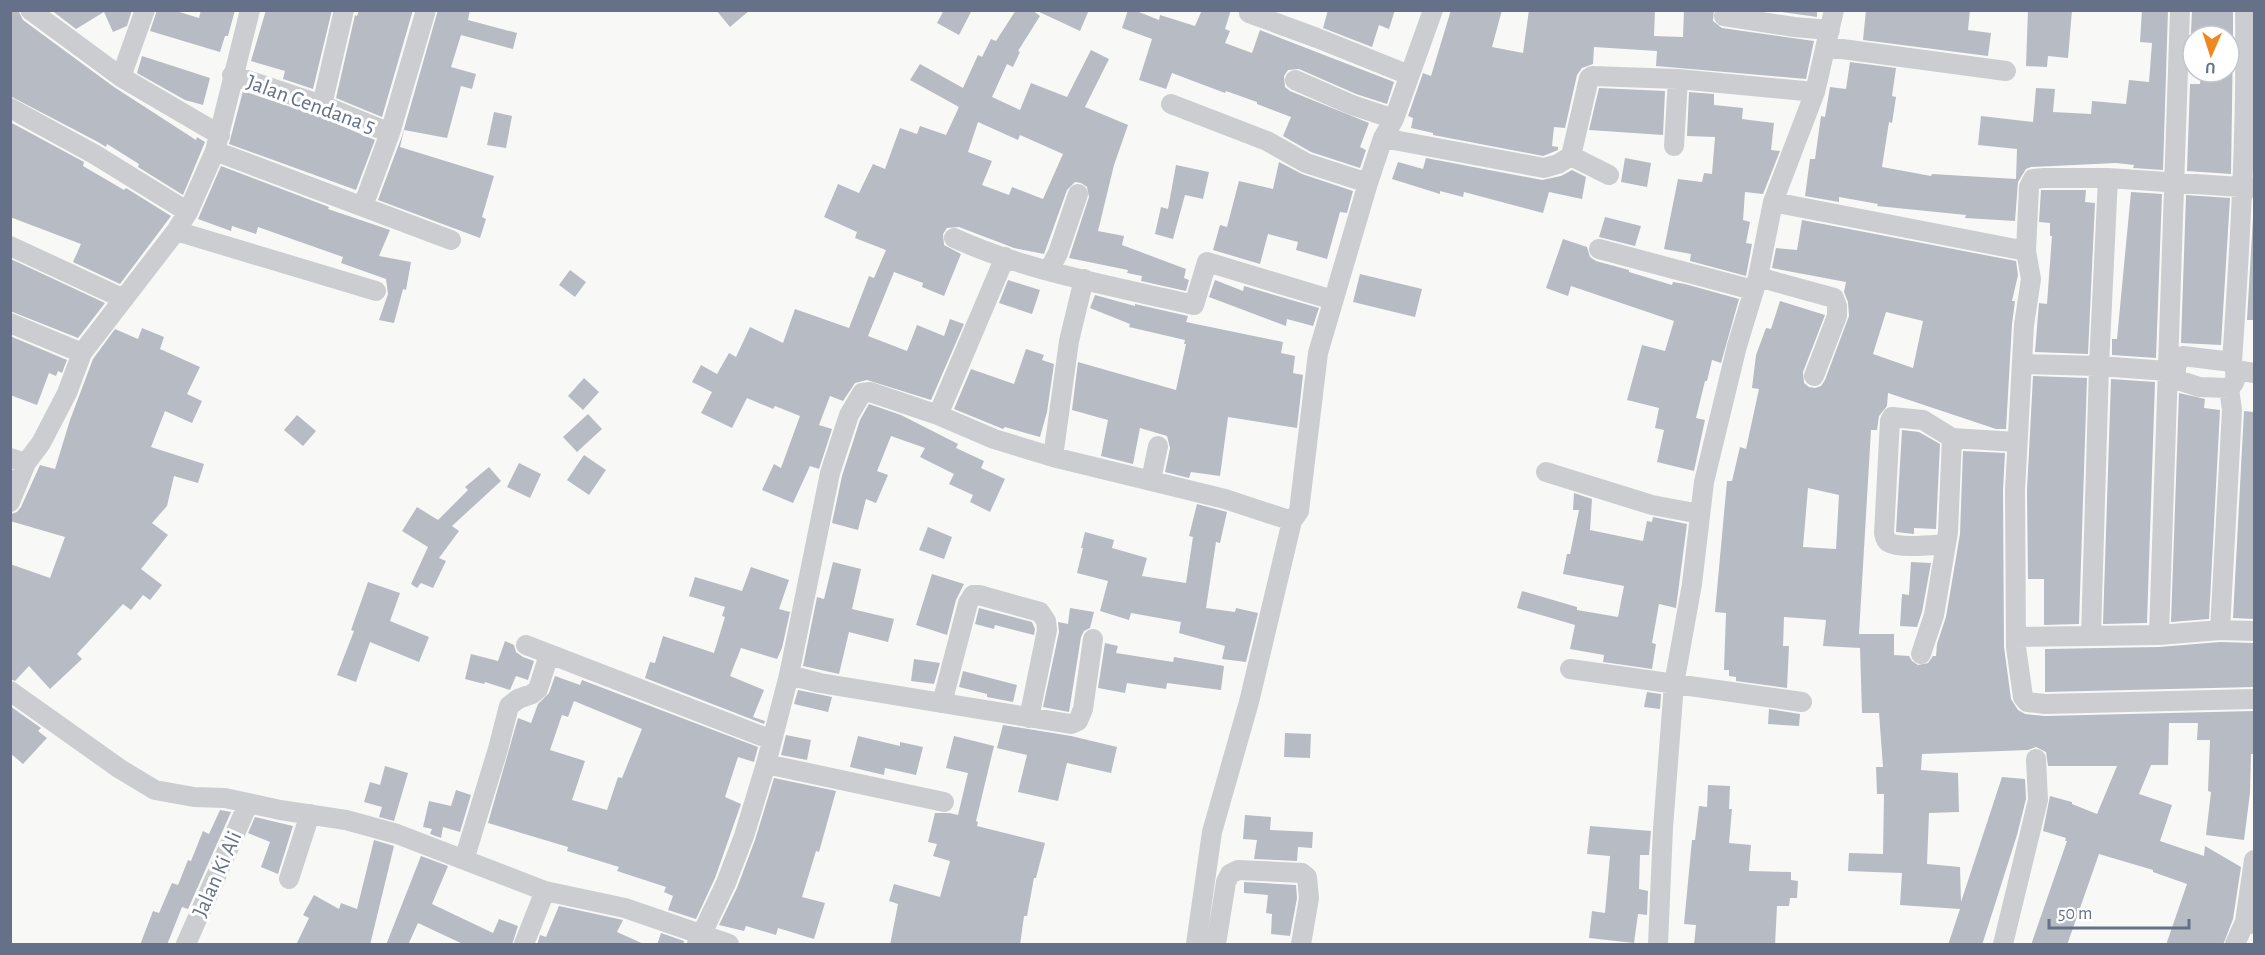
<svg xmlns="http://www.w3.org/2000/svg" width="2265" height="955" font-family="'Alegreya Sans',sans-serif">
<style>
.building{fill:#b7bbc3;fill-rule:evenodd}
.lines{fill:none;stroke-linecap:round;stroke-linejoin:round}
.minor{stroke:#cbcdd1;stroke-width:20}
.labels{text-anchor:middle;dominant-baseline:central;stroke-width:6;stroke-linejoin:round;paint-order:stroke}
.street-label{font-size:22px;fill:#657089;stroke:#fff}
</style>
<rect width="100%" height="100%" fill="#f8f9f6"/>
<path class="building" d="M10,10L19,12L23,20L114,87L196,140L197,137L205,142L183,195L138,167L139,164L107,144L106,147L98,142L10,96Z
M51,10H132L127,26L113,32L104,12L76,29Z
M157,10H173L199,18L201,10H235L228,36H225L220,52L150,31Z
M266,10H332L313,89L283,79L285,71L251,61Z
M359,10H413L382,117L336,98L355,15L357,16Z
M438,10H470L468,20L517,33L513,49L461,35L451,67L476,74L472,89L461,86L447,138L404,130L400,147L494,176L482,217L486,219L480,238L378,200L402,136Z
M716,10H750L730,27Z
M944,10H972L959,35L937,23Z
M1016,10H1032L1040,16L1018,51L1020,52L1013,67L1007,64L992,97L1020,110L1031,83L1067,97L1091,50L1109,59L1085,107L1128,125L1114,165L1098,231L1124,236L1122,245L1186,269L1184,278L1189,280L1186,291L1141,281L1142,276L1127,273L1128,270L1069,258L1089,197L1087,187L1081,183L1075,182L1067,190L1044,254L1014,248L959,227L947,228L943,234L944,245L961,254L944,296L922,287L923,283L894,272L868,336L907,351L917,325L944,336L950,319L964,324L931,400L867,380L855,383L843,401L830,396L819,425L832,429L819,469L810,466L793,503L762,490L774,464L781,468L800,416L775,406L773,409L747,398L732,428L701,413L712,392L692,382L701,365L717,374L729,353L736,357L750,327L783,343L795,309L849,328L869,276L874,278L886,250L855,238L857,232L824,217L838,184L859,193L873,164L885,169L900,128L917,134L920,126L946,135L959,107L910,80L920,64L963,88L978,55L982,57L991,39L996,41ZM978,122L1018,140L1020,135L1063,154L1043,199L1012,187L1009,195L982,185L992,161L968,152Z
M1035,10H1089L1080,31Z
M1128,10H1134L1159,20L1160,15L1195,26L1202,10H1231L1225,29L1230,31L1225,43L1252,53L1260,30L1394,82L1387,104L1356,94L1299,69L1288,70L1284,76L1285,87L1290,91L1369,123L1360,147L1366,150L1360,168L1311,152L1283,136L1291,117L1257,104V102L1226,91L1225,93L1172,73L1166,89L1139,80L1152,39L1122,28Z
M1328,10H1395L1389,29L1379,25L1372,47L1323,28Z
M1451,10H1502L1492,47L1523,53L1529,10H1655L1654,36L1683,37L1684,10H1714L1713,21L1722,28L1814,41L1806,79L1656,66L1657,51L1594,47L1593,64L1582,68L1577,75L1565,128L1554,127L1552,146L1558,147V150L1543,156L1433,135V133L1411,128L1413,118L1408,116L1423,73L1431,76Z
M1767,10H1817V17Z
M1866,10H1970L1968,30L1991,33L1988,56L1863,40Z
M2028,10H2072L2068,58L2048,56L2047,67L2026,66Z
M2142,10H2168L2163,170L2133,168L2134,165L2116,163L2031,167L2026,169L2018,182L2015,221L1965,218L1966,215L1877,206L1878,204L1839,197V202L1805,196L1810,159H1815L1821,116L1825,117L1830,87L1846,89L1850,62L1896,68L1892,96L1896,97L1892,123L1889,122L1882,167L1931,176L1932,174L2016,179L2017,149L1978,145L1981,116L2033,122L2036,88L2055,89L2053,112L2091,114L2092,101L2126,104L2129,80L2149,82L2152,43L2140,42Z
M2192,10H2233V35L2191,33Z
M2229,39H2233L2231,174L2187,171L2190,84H2200L2201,72H2229Z
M142,56L210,78L203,105L185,100L137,73Z
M1599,88L1665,91L1663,135L1589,130Z
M243,91L318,116L375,140L356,190L229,144Z
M1689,92L1714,94V105L1743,108L1742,119L1774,123L1771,150L1780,151L1763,194L1745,192L1743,220L1750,222L1746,243L1752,244L1746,276L1690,261L1691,254L1664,249L1678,179L1702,182L1704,173L1712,174L1715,137L1687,136Z
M494,112L512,116L506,148L487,145Z
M10,122L84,162L83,166L124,190L126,188L171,216L120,284L73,262L81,244L10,217Z
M1426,158L1542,180L1561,176L1572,170L1586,177L1582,199L1549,192L1543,213L1464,192L1463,197L1440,191V194L1392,179L1398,162L1423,169Z
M1625,158L1651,163L1647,187L1621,182Z
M1279,162L1302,174L1353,191L1347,213L1340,212L1327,259L1296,250L1298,242L1268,234L1260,264L1213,250L1220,225L1227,227L1239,181L1273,189Z
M1176,165L1209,172L1203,199L1185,195L1173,239L1155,234L1161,207L1168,209Z
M221,166L329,207L328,209L390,230L379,256L411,262L406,290L403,289L394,323L379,320L388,294L386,279L341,263L343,257L258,227L256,234L232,226L231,231L198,219Z
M2041,190H2086L2085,202L2095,203L2088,354L2035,352L2039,303L2047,304L2052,236H2050V223L2039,222Z
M2131,192L2162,194L2156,358L2112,355V339H2117Z
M2186,195L2230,198L2221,345L2181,343Z
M2254,200V320H2247Z
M1605,217L1641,226L1635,246L1599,237Z
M1802,220L2016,261L2018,275L2012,301H2015L2012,324L2006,429H1996L1888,393L1887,406L1879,416L1877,430H1871L1859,634H1894V655L1909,656L1912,661L1918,665L1928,663L1933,656H1936L1937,644L1946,617L1960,534L1963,451L2005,453L2003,490L2004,647L2011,699L2018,710L2025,714L2045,716L2254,711V754H2251L2250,793L2244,840L2206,835L2211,792L2208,791L2210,740H2197L2198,723H2169L2168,765H2151L2139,794L2172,805L2160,841L2204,856L2205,846L2241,867L2233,919L2223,945H2166L2187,884L2153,872V870L2099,854L2067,945H2031L2067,841H2065L2066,838L2043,831L2050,796L2072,802V804L2097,814L2117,766H2048L2046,752L2036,747L2028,750L1922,754L1921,770L1958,773L1959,812L1929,813L1927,864L1960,867L1961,902L2002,777L2025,779L2026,799L2017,835L1982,945H1948L1960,909L1900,905L1902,873L1848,871L1849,853L1883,854L1884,794H1877L1876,767H1883L1879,713H1862L1860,648L1823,646L1826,620L1784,617L1783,646H1789L1787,688L1736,681V677L1729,676V670H1724L1726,613L1715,612L1727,481H1732L1740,447L1746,449L1759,389L1752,388L1756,355L1766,328L1771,329L1780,301L1825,315L1803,372L1804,383L1809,387L1815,388L1821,386L1825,380L1849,316L1848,302L1844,292L1846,282L1772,268L1776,248L1797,250ZM1886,312L1923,321L1913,368L1873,354ZM1808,488L1839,495L1836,549L1803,547Z
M1563,239L1587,247L1590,257L1596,261L1629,270V272L1672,285L1673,282L1685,284L1739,299L1721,363L1712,360L1707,381H1705L1696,418L1705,420L1694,471L1657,462L1664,430L1655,428L1659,408L1627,400L1642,345L1665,351L1674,321L1571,286L1568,296L1546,288Z
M10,260H13L105,303L78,338L10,311Z
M570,270L586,282L575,297L559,285Z
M1360,274L1422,289L1415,317L1353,302Z
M1008,280L1040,290L1032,314L999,303Z
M1215,280L1243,291L1244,286L1319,308L1313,326L1287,319L1286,326L1209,297Z
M1095,295L1135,306V304L1188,316L1186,322L1283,342L1281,353L1295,356L1293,373L1303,375L1297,428L1228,417L1220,476L1191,472L1189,478L1165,472L1170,448L1167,436L1140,428L1133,464L1101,456L1108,420L1072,410L1078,362L1176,390L1186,344H1184L1185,340L1129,327L1130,324L1090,308Z
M142,328L164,337L160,349L200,367L187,394L202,401L192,423L165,411L151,447L204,464L198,483L174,476L167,506L152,523L168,535L141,569L162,585L150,600L143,595L131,610L123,604L77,654L82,659L50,689L29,666L15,681L10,679V564L50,578L65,537L10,521L11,514L17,512L21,507L40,465L55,469L70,420L93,359L115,329L138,339Z
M10,336L67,360L62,373L58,371L56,376L49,373L37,405L10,395Z
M1026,349L1044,355L1042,360L1054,364L1047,412L1040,437L1005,427L1003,429L954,409L971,369L1014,384Z
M2033,376L2087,378L2079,624L2044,625V579H2028L2027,490Z
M584,378L599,392L583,410L568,396Z
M2111,379L2155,382L2147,623L2103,624Z
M2179,393L2205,399L2204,408L2220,410L2209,619L2171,622Z
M869,404L901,415L958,444L956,448L984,461L981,468L1005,479L990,512L970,502L973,495L949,484L954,474L920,457L925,448L891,436L877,471L888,475L876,503L866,499L858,530L832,523L842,476L860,420Z
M2244,411L2254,412V619L2233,618Z
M588,414L602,429L577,452L563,437Z
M297,415L316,431L303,446L284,430Z
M1902,430L1919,432L1940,444L1936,529L1914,528V534L1896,532Z
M584,455L606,470L589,495L567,480Z
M519,463L541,474L530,498L507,487Z
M489,467L501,481L452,526L459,531L439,558L446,561L433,588L421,583L417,588L411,584L428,547L402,531L417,507L438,520L468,490L465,487Z
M1574,493L1592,499L1590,530L1643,541L1647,521L1652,522L1653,517L1687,524L1676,608L1659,604L1652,643L1656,644L1652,669L1603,662L1604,655L1570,649L1575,625L1517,608L1522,591L1577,607V610L1618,617L1624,586L1563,574L1567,554H1570L1579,510H1573Z
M1197,504L1227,512L1220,543L1216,542L1206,608L1235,612L1236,608L1258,613L1246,662L1222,659L1225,646L1179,633L1181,622L1131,613L1129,620L1100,611L1108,581L1077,573L1083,548H1081L1085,532L1114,540L1112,548L1147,558L1142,576L1186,583L1193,537L1189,536Z
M928,527L952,537L944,559L919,550Z
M833,562L861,569L852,609L894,619L888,642L849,632L839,674L803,666L817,597L824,599Z
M1911,562L1931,563L1922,612L1917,627L1900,626L1902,594L1909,595Z
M751,567L789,580L779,609L790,612L782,648L777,659L741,648L730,676L764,690L753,717L765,721L764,724L645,678L650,662L655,663L663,636L714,653L725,617L722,616L725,607L689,596L695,577L742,591Z
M932,574L964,584L956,600L947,635L916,625Z
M368,582L400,593L390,621L429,637L419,662L370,642L356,682L337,675L354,631L351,630Z
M979,608L1032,622L1035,629L1034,635L995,625L994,629L975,624Z
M1070,608L1094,612L1090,628L1084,631L1081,637L1069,712L1043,707L1059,632L1058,622L1068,624Z
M505,641L514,645L516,652L523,657L534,661L528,680L516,676L510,690L485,682L484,684L465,679L471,654L498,661Z
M2220,642L2254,643V687L2045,692V649L2159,647Z
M1105,643L1118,646L1116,653L1173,662L1174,657L1224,666L1221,690L1167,683L1166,689L1127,683L1125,693L1098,688Z
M914,659L940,663L934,684L911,681Z
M963,671L1017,685L1013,702L987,697V694L959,687Z
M555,676L580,685L582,680L758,747L754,762L738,757L725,797L741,804L715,878L696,919L668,910L673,896L664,892L666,887L617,871L619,867L567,851L568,847L488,823L518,718L531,723L538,704L549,693ZM574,701L642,729L622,778L618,777L607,810L572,800L585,761L550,750L562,715L568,717Z
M798,690L832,697L828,712L794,704Z
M1647,692L1661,694L1660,709L1644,707Z
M10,706L41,728L38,731L47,738L23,764L10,753Z
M1769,709L1800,714L1799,726L1768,724Z
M1003,725L1071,736L1117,747L1111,773L1067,763L1058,801L1018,792L1027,755L997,748Z
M1285,733L1311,734L1310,758L1284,757Z
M786,735L811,740L807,760L781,755Z
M858,736L900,746V742L923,747L916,775L885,768L884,775L850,767Z
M954,736L994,746L976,821L978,822L977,826L1045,843L1036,878H1034L1027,916H1024L1020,945H890L898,904L889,901L894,884L940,897L950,861L933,856L937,844L928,842L935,813H949L958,815L968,773L946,768Z
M385,766L408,773L394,821L379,817L382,807L364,802L370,782L380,785Z
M774,778L836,791L819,852L816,851L802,897L825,903L814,939L778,928L776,935L746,926L744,931L719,925L737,888L755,840Z
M1708,785L1730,786L1729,809H1732L1729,843L1751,845L1749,871L1791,872V880L1798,881L1797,898H1790L1789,906H1777L1775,945H1694L1696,925L1684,924L1692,840H1695L1699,806L1707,807Z
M456,790L471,795L460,832L443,827L441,838L430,834L432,829L423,827L429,801L451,806Z
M220,810L231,812L188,909L182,907L167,945H140L153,911L159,913L172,883L178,885L188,860L191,861L203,831L209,834Z
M1245,815L1271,817L1270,830L1313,832L1312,848L1298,847L1297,861L1254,859L1257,840L1243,839Z
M255,817L293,826L278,874L261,867L270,842L248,833Z
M1590,826L1651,831L1649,855H1640L1639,889L1648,891L1647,915L1638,914L1634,943L1589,938L1592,911L1605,913L1610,856L1587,854Z
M374,840L394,846L370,945H296L309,918L303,915L314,895L339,909L341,903L357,909Z
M421,856L448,866L432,904L493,933L499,919L518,926L512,945H465L418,923L408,945H386Z
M1244,882L1296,885L1297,898L1290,936L1271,934L1272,914L1266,913L1268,895L1244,893Z
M559,906L623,920L617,932L646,945H537L540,935L546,937Z
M661,933L684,941L683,945H657Z"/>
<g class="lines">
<path class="minor" d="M30,10L121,77L220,135
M250,10L215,151L451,240
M1249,13L1317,38L1409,75
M1724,16L1794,27L1830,30
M1827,47L2006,71
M232,75L322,105L390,133
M121,77L145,10
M1295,80L1352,105L1394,119
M1171,104L1267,141L1306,163L1368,183
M322,105L344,10
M10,108L94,154L188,212
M1383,138L1544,168L1558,164L1571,156L1589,78L1592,76L1678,79L1815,92
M1674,146L1678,79
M1571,156L1609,175
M2254,188L2108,178H2044L2033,179L2029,187L2026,251L2031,279L2024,325L2015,490L2016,647L2023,697L2027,702L2045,704L2254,699
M1773,202L2026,251
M363,206L390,133L426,10
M176,231L376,291
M954,238C1029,272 1114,286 1194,305L1207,262L1333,300
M10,246L124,299
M1599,249L1753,290
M1049,270L1058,253L1078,194
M1758,277L1834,298L1837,306V316L1814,376
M10,323L82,353
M2183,356L2232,362C2236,371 2238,382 2229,388L2199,387L2178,380C2174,371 2176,362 2183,356Z
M2232,362C2240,245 2247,128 2245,10
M2022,364L2099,366L2167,371L2176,369
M2235,370L2254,373
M938,415L1005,257
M1053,457L1069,341L1084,279
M10,458L26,463L41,443L67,393L82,353L176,231L188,212L215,151
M1546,472L1652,505L1700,514
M1151,480L1158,446
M10,502L26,463
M1945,544C1932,545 1899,549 1888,542C1885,540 1885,537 1884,533L1890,421L1892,417L1923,420L1952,438L2017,442
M2220,630L2232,410L2229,388
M2159,635L2180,10
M2091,636L2099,366L2108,178
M2016,637L2159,635L2220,630L2254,631
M526,645L772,740
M1921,654L1934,615L1948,532L1952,438
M1570,669L1802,702
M789,675L820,683L1071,724L1078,721L1083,709L1093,639
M10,691L120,769L155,790L194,797L225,798L280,810L346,820L397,834L545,891L625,908L729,944
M942,703L968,603L973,595H979L1040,612L1046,621L1047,630L1029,718
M766,764L944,802
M464,860L498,749L509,706L518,699L532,694L538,689L549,655
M289,879L310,814
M2245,922L2254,860
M186,944L248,804
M524,944L545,891
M697,944L726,883L744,836L766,764L789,675L830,473L849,415L862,393L870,392L938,415L994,439L1053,457L1225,499L1292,521
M1196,944L1212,832L1249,702L1292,521L1299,511L1318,353L1368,183L1383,138L1394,119L1433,10
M1216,944L1226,882L1230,874L1238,870L1302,873L1307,877L1309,898L1301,944
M1658,944L1663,828L1674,684L1692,584L1704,482L1737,346L1758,277L1773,202L1815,92L1834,10
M2003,944L2038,800L2036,759
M2235,944L2245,922L2254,924"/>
</g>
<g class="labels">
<g class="street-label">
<text transform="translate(311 104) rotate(20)">Jalan Cendana 5</text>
<text transform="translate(217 874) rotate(-66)">Jalan Ki Ali</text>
</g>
</g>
<rect width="2265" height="955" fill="none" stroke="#657089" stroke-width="24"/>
<g transform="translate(2211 54) rotate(183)"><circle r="28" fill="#ffffff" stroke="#c1c6d0" stroke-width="1.5"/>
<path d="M0-4.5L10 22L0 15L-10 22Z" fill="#ef861f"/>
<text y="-9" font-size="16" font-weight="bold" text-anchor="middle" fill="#657089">U</text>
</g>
<path d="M2049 919v9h140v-9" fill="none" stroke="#657089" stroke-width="3"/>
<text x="2058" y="919" font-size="18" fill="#657089" stroke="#ffffff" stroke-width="4.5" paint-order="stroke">50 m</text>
</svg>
